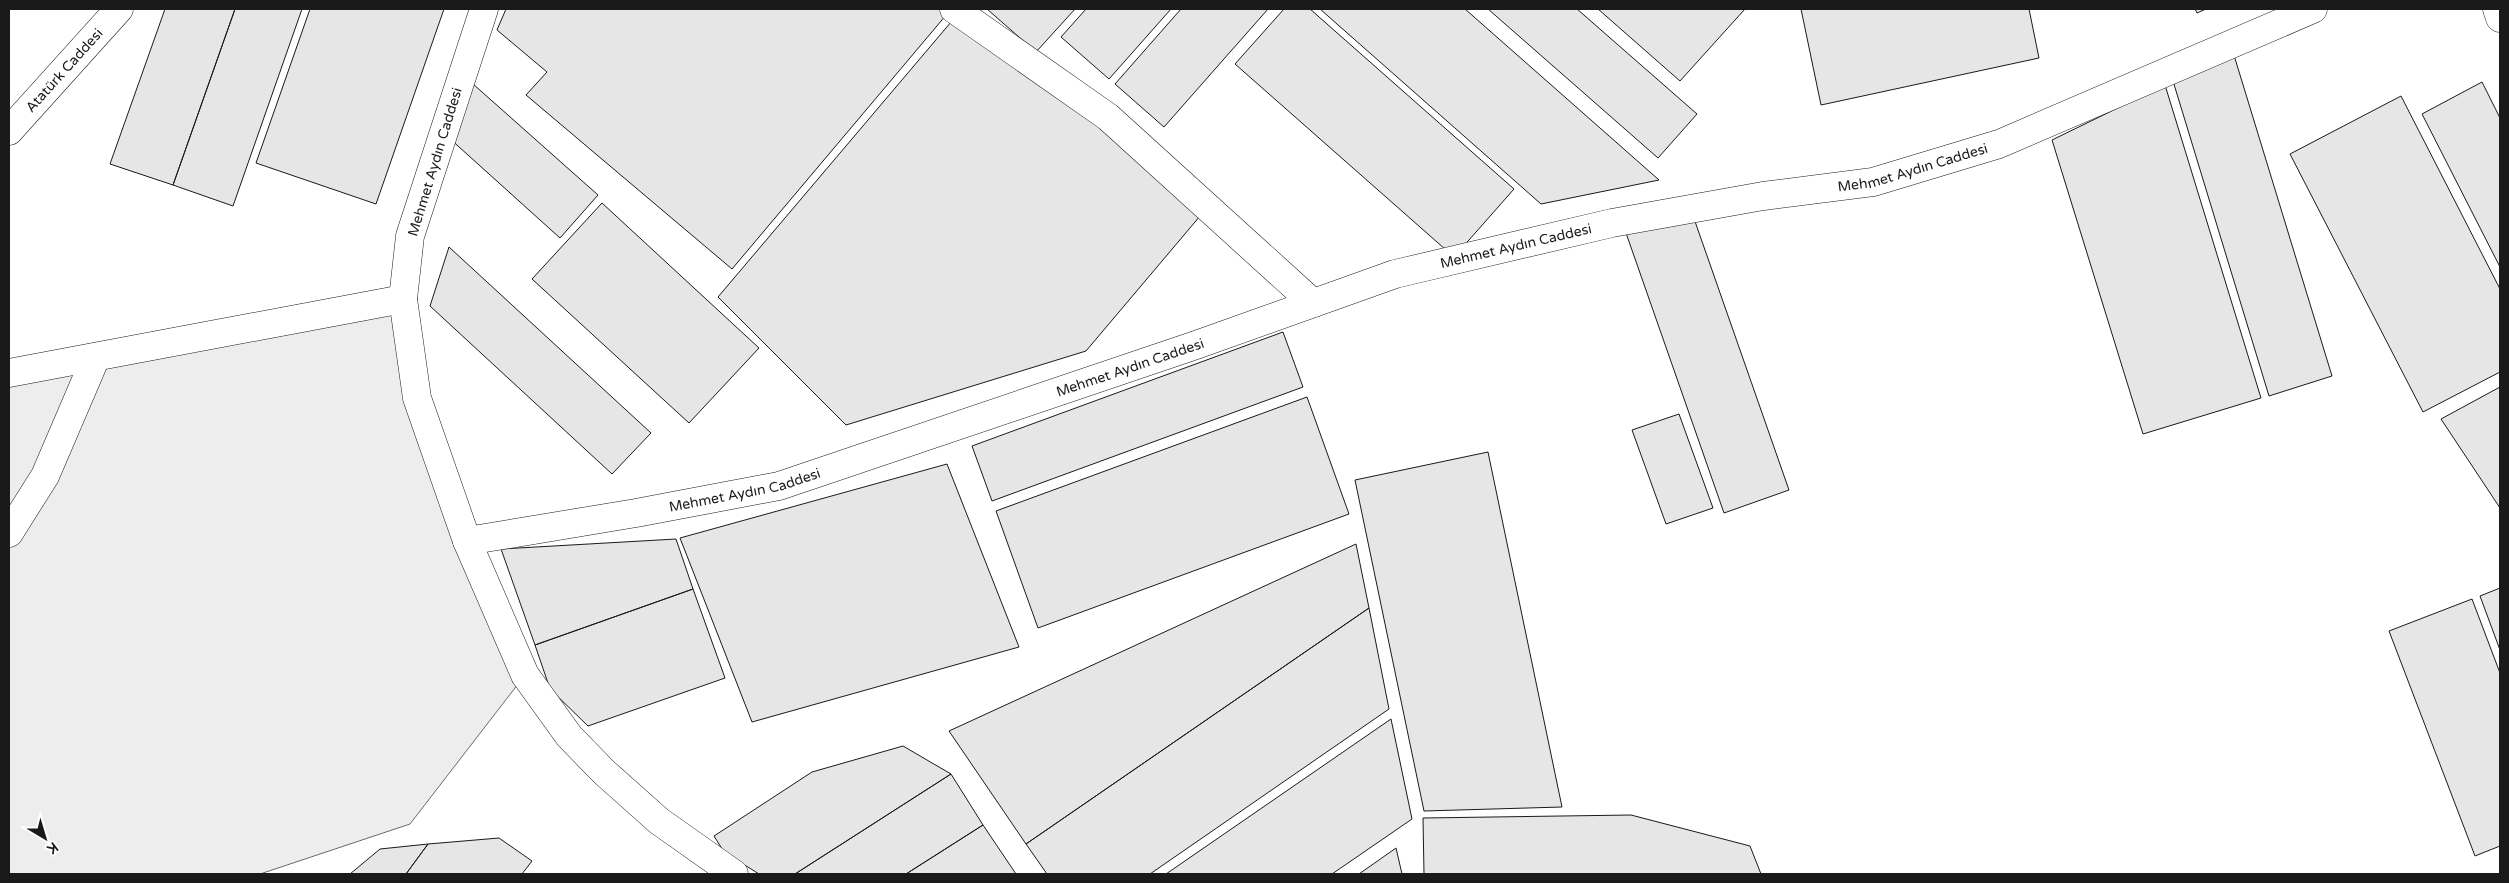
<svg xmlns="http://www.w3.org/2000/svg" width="2509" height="883" font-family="'Varela Round',sans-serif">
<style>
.built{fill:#ededed;stroke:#6a6a6a}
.building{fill:#e6e6e6;stroke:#1a1a1a}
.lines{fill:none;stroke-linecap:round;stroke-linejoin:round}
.minor-casing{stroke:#1a1a1a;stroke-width:29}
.minor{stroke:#fff;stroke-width:28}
.labels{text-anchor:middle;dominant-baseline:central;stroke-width:4;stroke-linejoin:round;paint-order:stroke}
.street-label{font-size:14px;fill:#1a1a1a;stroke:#fff}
</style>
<rect width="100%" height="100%" fill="#fff"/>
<path class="built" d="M403,299L417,399L525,675L410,824L260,874H9V373Z"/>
<path class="building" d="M165,9H235L173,185L110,164Z
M235,9H302L233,206L173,185Z
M310,9H444L376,204L256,163Z
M506,9H939L947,14L732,269L526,95L547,72L497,30Z
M987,9H1075L1036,52Z
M1086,9H1171L1109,79L1061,37Z
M1181,9H1268L1164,127L1115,84Z
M1284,9H1310L1514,189L1454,257L1235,64Z
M1320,9H1465L1659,180L1541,204Z
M1488,9H1577L1697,114L1658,158Z
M1598,9H1745L1680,81Z
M1801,9H2029L2039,58L1821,105Z
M2195,9H2206L2197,13Z
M957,15L1206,209L1086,351L846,425L718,297Z
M2233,52L2332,376L2269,396L2173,81Z
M2482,82L2500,118V267L2422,114Z
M473,84L598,195L560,238L448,137Z
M2165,85L2261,398L2143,434L2052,140Z
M2401,96L2500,289V372L2423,412L2290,154Z
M602,203L759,348L689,423L532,279Z
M1691,210L1789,490L1724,513L1626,233Z
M449,247L651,433L612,474L430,306Z
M1283,332L1303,387L992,501L972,446Z
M2500,387V508L2441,419Z
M1307,397L1349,514L1038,628L996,511Z
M1679,414L1713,508L1666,524L1632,430Z
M1488,452L1562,807L1424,811L1355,480Z
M947,464L1019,647L752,722L680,538Z
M676,539L693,589L535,645L501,549Z
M1356,544L1369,608L1026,844L949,731Z
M2500,588V650L2480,596Z
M693,589L725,678L588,726L550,689L535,645Z
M2472,599L2500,673V846L2475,856L2389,631Z
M1369,608L1389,709L1150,874H1047L1026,844Z
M1391,719L1412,819L1332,874H1166Z
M903,746L951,774L795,874H759L724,852L714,836L812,772Z
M951,774L983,825L906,874H795Z
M1631,815L1750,846L1761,874H1424L1423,818Z
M983,825L1016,874H906Z
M499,838L532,861L522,874H406L428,844Z
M428,844L406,874H350L380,849Z
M1396,848L1402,874H1359Z"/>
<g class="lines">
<defs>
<g id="minor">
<path id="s1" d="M484,9L410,236L403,299L417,398L467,541L636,513L779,486L1196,345L1395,274L1612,223L1763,196L1873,182L1999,144L2313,9"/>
<path d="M954,9L1108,117L1313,303"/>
<path d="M2497,9L2500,18"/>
<path id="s2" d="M9,131L119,9"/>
<path d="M9,373L403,299"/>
<path d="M9,533L45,476L96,357"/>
<path d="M467,541L525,675L569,736L604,772L659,821L734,874"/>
</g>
</defs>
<use href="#minor" class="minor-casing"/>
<use href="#minor" class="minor"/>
</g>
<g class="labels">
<g class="street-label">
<text stroke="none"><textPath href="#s2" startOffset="82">Atatürk Caddesi</textPath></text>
<text transform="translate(435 162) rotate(-73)">Mehmet Aydın Caddesi</text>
<text stroke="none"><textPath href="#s1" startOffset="2051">Mehmet Aydın Caddesi</textPath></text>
<text stroke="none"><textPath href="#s1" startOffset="1646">Mehmet Aydın Caddesi</textPath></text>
<text stroke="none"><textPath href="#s1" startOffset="1241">Mehmet Aydın Caddesi</textPath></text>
<text stroke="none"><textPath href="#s1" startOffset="836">Mehmet Aydın Caddesi</textPath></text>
</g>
</g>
<rect width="2509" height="883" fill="none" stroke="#1a1a1a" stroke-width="20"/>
<g transform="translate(45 838) rotate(142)" stroke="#ffffff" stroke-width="4" paint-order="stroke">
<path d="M0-4L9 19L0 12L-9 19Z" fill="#1a1a1a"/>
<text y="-8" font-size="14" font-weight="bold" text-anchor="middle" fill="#1a1a1a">K</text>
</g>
</svg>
